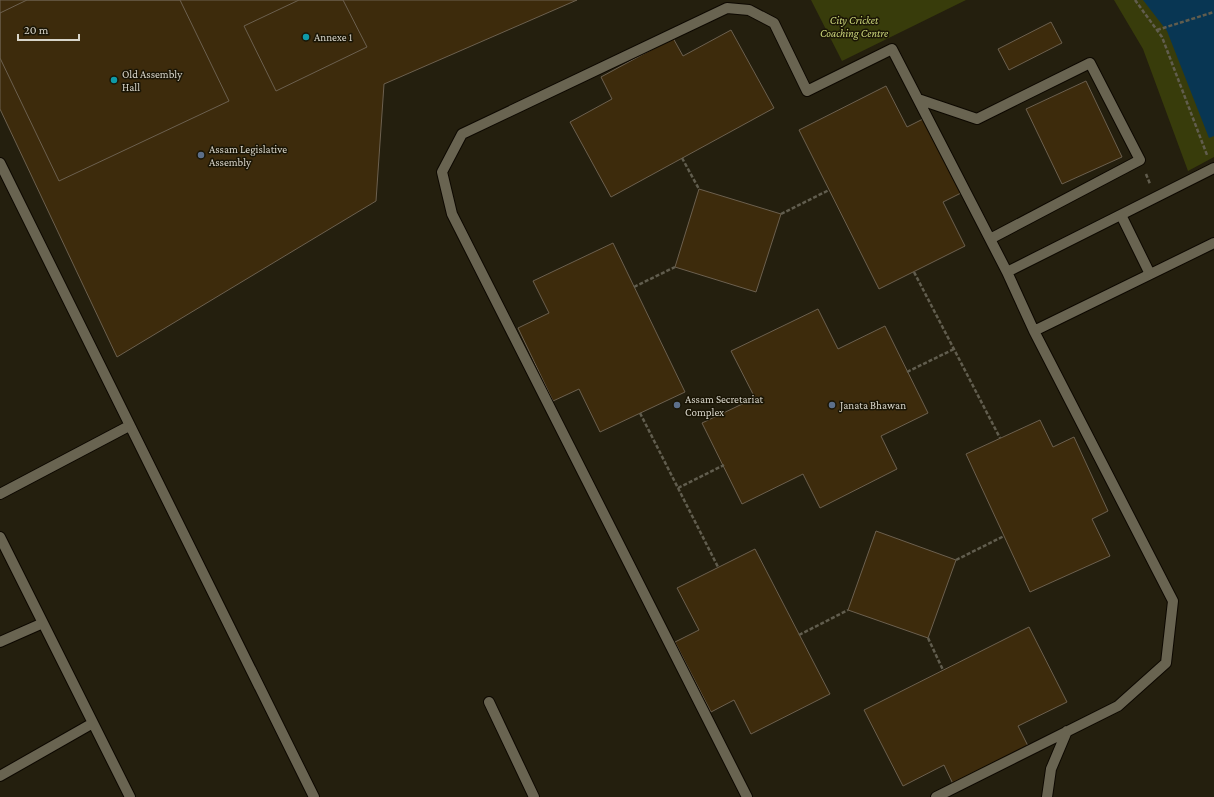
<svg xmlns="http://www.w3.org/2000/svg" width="1214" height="797" font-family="'Crimson Pro',serif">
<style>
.green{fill:#383c0b}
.water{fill:#083653}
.building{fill:#3d2b0c;stroke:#6c604f}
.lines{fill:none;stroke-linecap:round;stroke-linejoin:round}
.minor-casing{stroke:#0d0800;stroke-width:12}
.path{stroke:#615d4e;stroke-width:2.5;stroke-dasharray:4 2;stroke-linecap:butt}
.minor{stroke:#696451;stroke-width:10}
.culture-dot{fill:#0f9aa8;stroke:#1a1505;stroke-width:1.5}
.service-dot{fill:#5c6f8a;stroke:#1a1505;stroke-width:1.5}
.labels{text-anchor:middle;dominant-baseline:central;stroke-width:3;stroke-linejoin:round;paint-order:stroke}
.park-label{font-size:11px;font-style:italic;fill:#cad57a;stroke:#1a1505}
.poi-label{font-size:11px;fill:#d8d5ca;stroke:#1a1505;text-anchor:start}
</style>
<rect width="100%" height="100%" fill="#241f0e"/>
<path class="green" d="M811,0H966L842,61Z
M1114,0H1214V157L1188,171L1143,49Z"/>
<path class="water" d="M1143,0H1214V136L1209,138L1167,31Z"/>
<path class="building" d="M0,0H577L384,84L376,201L117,357L0,109Z
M27,0H180L229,101L59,181L0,58V13Z
M299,0H343L367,47L276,91L244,26Z
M1051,22L1062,43L1009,70L998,49Z
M731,30L774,108L611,197L570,122L612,99L601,77L673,38L683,56Z
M1086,81L1122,157L1062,184L1026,109Z
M886,86L907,127L923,119L961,193L943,202L965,246L879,289L799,130Z
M699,189L781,214L756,292L675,267Z
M613,243L685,392L600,432L579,389L553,401L518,328L549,313L533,281Z
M818,309L838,349L885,326L928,413L881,436L897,469L820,508L803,474L742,504L702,423L755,398L731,351Z
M1040,420L1053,447L1074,437L1108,511L1092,519L1110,556L1030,592L966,454Z
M876,531L956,560L928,638L848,610Z
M755,549L830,694L751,734L734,700L711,712L675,642L699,630L677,588Z
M1029,627L1067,702L1018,726L1028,746L953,784L944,765L903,786L864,710Z"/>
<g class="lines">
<defs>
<path id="minor" d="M918,99L977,119L1090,63L1140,160L990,239
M0,163L314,797
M1214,168L1007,272L1034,331L1214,243
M1121,215L1150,274
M0,494L129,426
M0,537L130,797
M0,642L43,623
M489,702L534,797
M0,776L93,723
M747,797L452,214L442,172L462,134L727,8L749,10L774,23L807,91L892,49L1007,272
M936,797L1118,706L1166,663L1173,601L1034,331
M1047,797L1051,769L1067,731"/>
</defs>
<use href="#minor" class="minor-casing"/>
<path class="path" d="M1135,0L1162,37L1207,155
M1157,30L1214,12
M682,158L699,189
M1146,174L1150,184
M781,214L829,190
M914,272L1000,438
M634,287L675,267
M907,372L954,349
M640,413L718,567
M678,488L724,465
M956,560L1004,536
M799,635L848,610
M928,638L943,670"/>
<use href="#minor" class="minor"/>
</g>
<g class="culture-dot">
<circle cx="306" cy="37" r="4"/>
<circle cx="114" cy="80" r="4"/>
</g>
<g class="service-dot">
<circle cx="201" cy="155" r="4"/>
<circle cx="677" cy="405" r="4"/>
<circle cx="832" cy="405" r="4"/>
</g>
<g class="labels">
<g class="park-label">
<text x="854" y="20">City Cricket<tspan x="854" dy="13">Coaching Centre</tspan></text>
</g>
<g class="poi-label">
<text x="314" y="37">Annexe 1</text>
<text x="122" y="74">Old Assembly<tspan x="122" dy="13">Hall</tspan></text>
<text x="209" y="149">Assam Legislative<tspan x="209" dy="13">Assembly</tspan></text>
<text x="685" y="399">Assam Secretariat<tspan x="685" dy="13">Complex</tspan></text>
<text x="840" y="405">Janata Bhawan</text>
</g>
</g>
<path d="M18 34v6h61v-6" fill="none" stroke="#d8d5ca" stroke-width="2"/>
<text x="24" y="34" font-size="12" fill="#d8d5ca" stroke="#1a1505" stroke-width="3" paint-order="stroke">20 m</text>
</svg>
